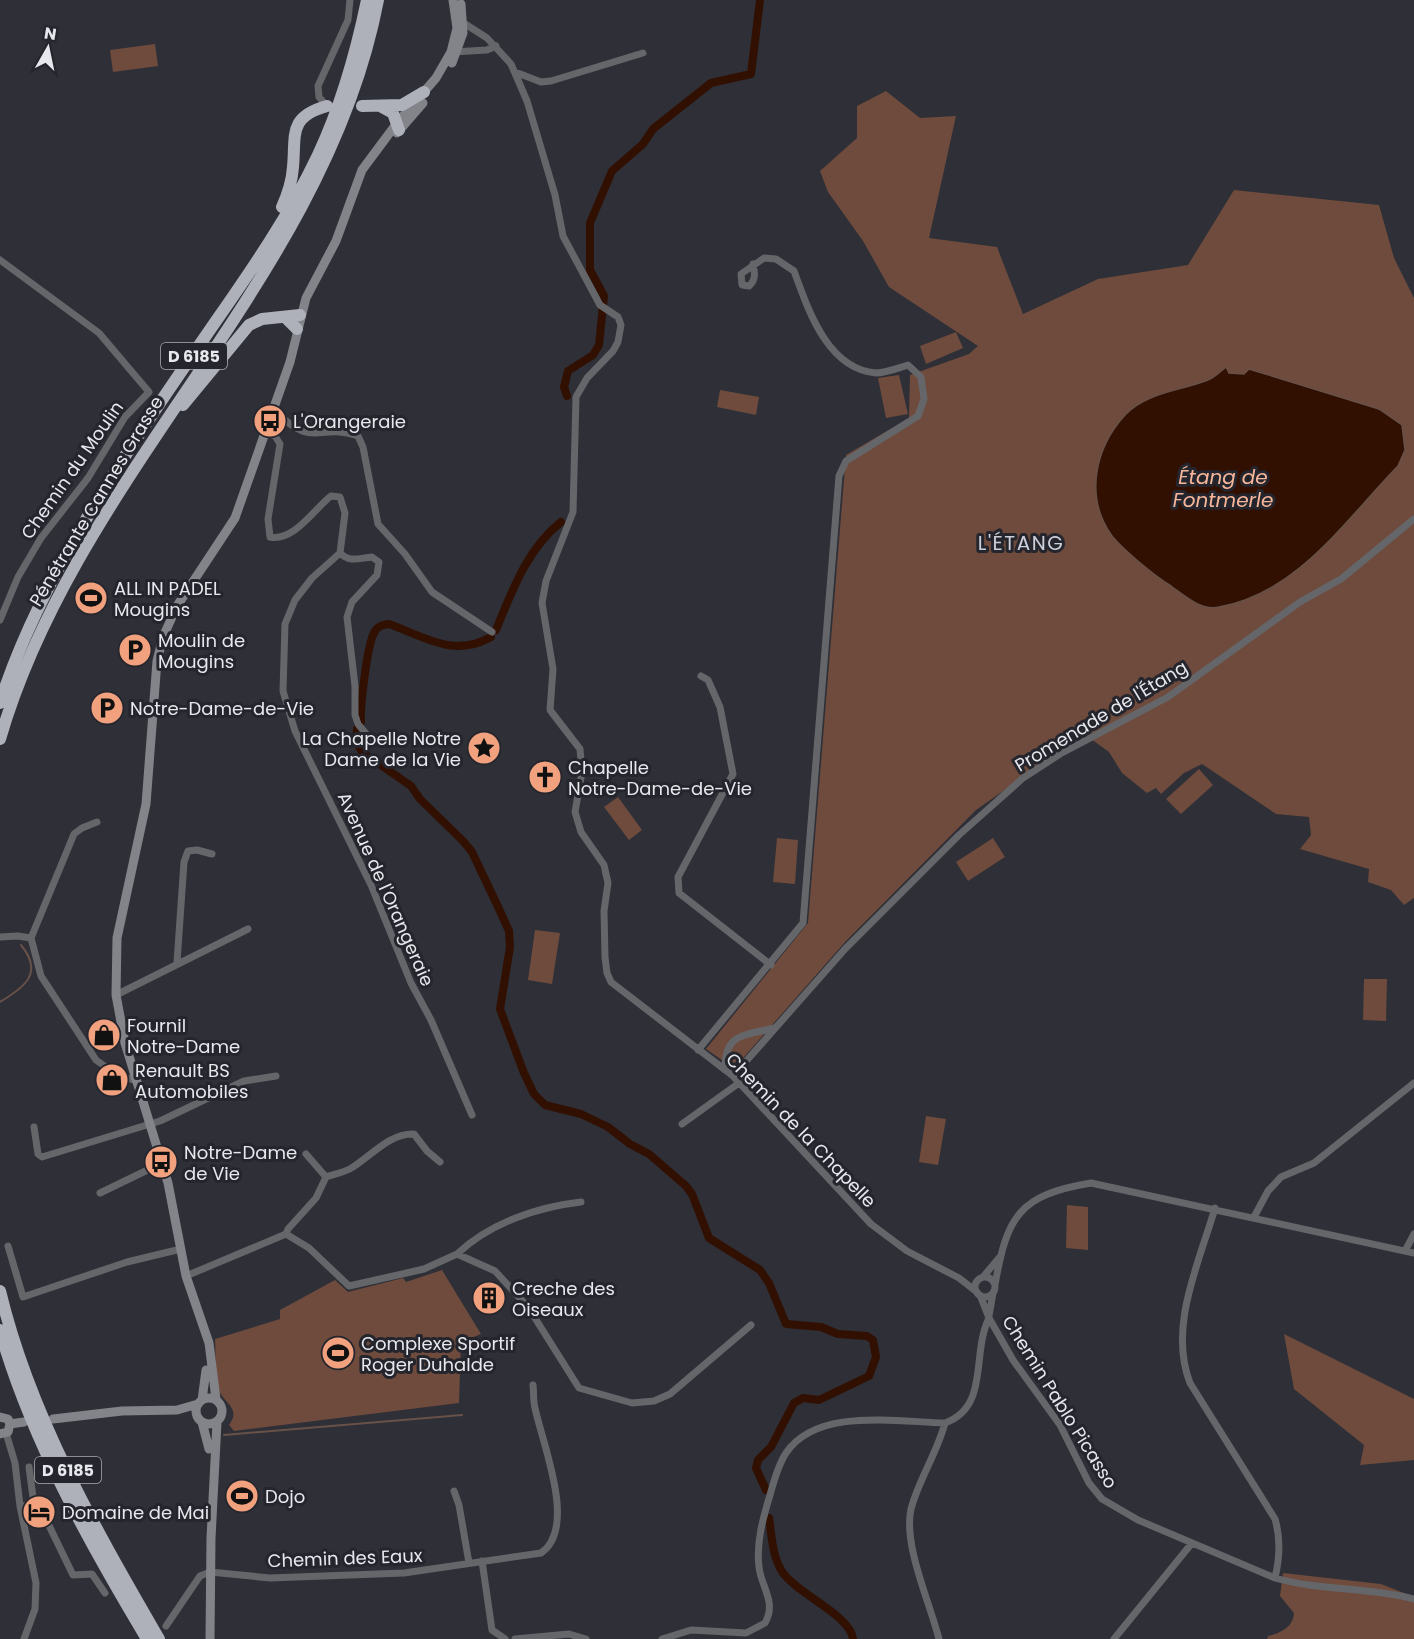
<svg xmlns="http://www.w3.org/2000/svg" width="1414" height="1639" font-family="Poppins,sans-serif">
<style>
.green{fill:#6e4b3c;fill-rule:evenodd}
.water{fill:#311002;stroke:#685148;stroke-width:1.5}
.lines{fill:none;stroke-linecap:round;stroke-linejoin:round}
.stream{stroke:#685148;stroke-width:2}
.canal{stroke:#311002;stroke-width:8}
.street{stroke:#65666a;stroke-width:7}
.secondary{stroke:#83848a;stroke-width:9}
.highway{stroke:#aeb0ba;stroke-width:12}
.labels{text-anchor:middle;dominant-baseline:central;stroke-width:6;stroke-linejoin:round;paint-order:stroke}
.shield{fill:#24252d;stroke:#acaeb3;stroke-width:1.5}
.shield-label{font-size:16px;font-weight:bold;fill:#e7e8ed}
.poi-label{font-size:18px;fill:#e7e8ed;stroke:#24252d;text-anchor:start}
.street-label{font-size:18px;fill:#e7e8ed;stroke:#24252d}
.water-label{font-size:20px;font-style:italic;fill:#f7b69a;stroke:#24252d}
.neighbourhood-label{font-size:20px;letter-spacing:1.5px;fill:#ccced9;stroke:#24252d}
</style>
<rect width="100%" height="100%" fill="#2e2f37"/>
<path class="green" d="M155,44L158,66L113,72L110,50Z
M886,91L920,118L956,116L929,238L997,247L1023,314L1098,279L1188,265L1234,190L1379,205L1394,258L1414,298V898L1404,905L1391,890L1368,882L1369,869L1300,849L1311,835L1309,817L1276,814L1202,764L1184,773L1161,794L1156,788L1147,793L1122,773L1109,752L1084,734L976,810L846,941L737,1065L732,1067L706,1049L808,923L846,455L909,418L910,375L969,354L978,346L889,287L863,241L828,192L820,171L857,138V106ZM1398,466L1320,549L1268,591Z
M956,332L963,348L926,364L920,346Z
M899,375L908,414L886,418L878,378Z
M720,390L759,397L756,415L717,407Z
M1199,769L1213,785L1181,814L1166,799Z
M618,797L642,830L629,840L604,807Z
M777,838L798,840L795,884L773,882Z
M993,838L1005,857L968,881L956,862Z
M535,930L560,933L552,984L528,980Z
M1364,979H1387L1386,1021L1363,1020Z
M926,1116L946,1119L938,1165L919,1162Z
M1067,1205L1088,1207V1250L1066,1248Z
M442,1270L481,1334L461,1342L459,1403L234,1431L229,1425C242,1407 223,1404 218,1388C214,1374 216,1354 215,1339L280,1319V1310L335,1280L348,1292L403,1278L406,1282Z
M1284,1334L1414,1399V1460L1360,1465L1364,1445L1294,1389Z
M1283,1573L1381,1584L1414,1597V1639H1267L1268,1636C1281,1633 1293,1627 1294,1613L1280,1596Z"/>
<path class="water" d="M1226,367L1229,373L1244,374L1249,369L1379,409L1402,425L1405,450L1398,466C1347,518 1297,594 1219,607C1201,611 1185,596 1171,586C1155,576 1123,550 1112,536C1084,497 1095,448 1125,415C1147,392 1180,391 1208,380C1214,378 1221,371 1226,367Z"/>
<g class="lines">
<path class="stream" d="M0,1002C25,987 44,973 21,945
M224,1435L462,1415"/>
<path class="canal" d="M567,396L564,387L568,371L593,355L599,345L604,296L590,270V223L612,171L643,144L653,129L711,83L751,74L760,0
M496,630C512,591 527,549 561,522
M491,637C454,658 425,637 389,624C382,625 377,626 374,633C367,646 360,707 361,722L357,729L356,741L362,752L411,786L420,799L464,842L472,852L500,911L509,931L510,947L500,1009L524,1073L534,1094L545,1105L581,1114L608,1127L630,1144L649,1154L686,1186L692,1194L709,1238L760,1270L769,1283L786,1324L821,1327L838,1334L867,1336L873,1340L876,1357L869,1376L819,1400L803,1398L794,1403L771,1447L758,1460L756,1468L766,1490
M769,1518C772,1536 772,1557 783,1573C798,1594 851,1616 853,1639"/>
<path class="street" d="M459,20L487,38L511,64L527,101L555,195L563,236L600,305L618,317L621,325L618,342L613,351L587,378L576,397L573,512L546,581L542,603L553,669L550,710L580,749L582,772L575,812L581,832L604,865L608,883L604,911L605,957L607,973L611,982L733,1076L871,1224L907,1251L959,1278L977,1292
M453,52L487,50L496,46
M515,72L541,82L551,81L643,53
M327,106L319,97L318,86L348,20L350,0
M0,260L99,333L149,392L125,417L88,478L41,538L18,577L0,620
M274,410C315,451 316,422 358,436L363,447L378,524L405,554L432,592L492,632
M266,432L275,436L280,444L268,519L270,537C294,542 314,509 331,496L340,497L345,513L340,553L312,578L295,600L285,624L283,691L295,731L371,885L411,983L431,1020L472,1115
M340,553C350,563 359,558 372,557L379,562L377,575L352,602L347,617L355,686V715L358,724L372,741
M701,676L708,680L720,707L733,774L678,877L679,893L771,965
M0,937L18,936L31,938
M31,938L41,976L96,1060L117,1075L137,1081
M31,938L74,834L82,828L97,822
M177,962L184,862L188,851L197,850L212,854
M116,995L248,929
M698,1050L803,923L839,476L846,461L918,416L924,399L921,377L908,365C898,368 886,373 876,373C827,369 808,309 794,271L776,259L764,258L741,274L742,285L749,286C756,280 755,273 753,264
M725,1070C724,1033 744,1036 774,1028
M733,1076L845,949L959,835L1023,778L1060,754L1168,697L1300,602L1341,579L1414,519
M682,1124L739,1083
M34,1127L38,1154L42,1157L160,1121L244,1081L276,1076
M326,1177C335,1174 346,1172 353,1167C372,1155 390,1133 414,1134L427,1151L440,1162
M100,1193L162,1163
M1215,1208C1199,1263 1168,1327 1190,1383L1275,1519C1281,1539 1280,1557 1275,1578
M1254,1217L1268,1191L1281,1177L1314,1163L1414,1083
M286,1234L288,1229L316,1198L326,1177L306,1154
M8,1246L23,1297L127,1262L181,1249
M1405,1251L1414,1234
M457,1254C490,1223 537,1207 581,1202
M186,1276L286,1234L309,1248L349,1286L424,1269L457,1254L495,1271L528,1307L579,1388L632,1403L654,1401L670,1394L751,1325
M983,1277L999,1258
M975 1287a10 10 0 1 1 20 0a10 10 0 1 1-20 0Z
M995,1285C1007,1216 1019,1195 1091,1183L1414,1253
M980,1295L989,1318L1013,1360L1060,1425L1089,1483L1102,1499L1138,1520L1275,1578C1320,1591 1369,1587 1414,1599
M989,1316L993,1293
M6,1433L15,1463L20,1506L36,1583L35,1609L24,1639
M29,1467L34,1505
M454,1491L459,1505L469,1563
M20,1506L34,1505L41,1509L73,1575L92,1574L105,1593
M482,1561L492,1630L505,1639
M166,1626L200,1576L210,1572L270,1578L404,1573L541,1553C578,1528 542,1443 535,1408C533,1401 534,1393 533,1385
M515,1639L569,1634L586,1639
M662,1639L691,1630L746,1633L765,1623C777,1602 761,1587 759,1567C756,1543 763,1518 770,1495C774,1481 778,1465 786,1453C817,1407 897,1422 945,1423C990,1407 971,1354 989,1318
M939,1639C930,1603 903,1545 911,1509C919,1479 937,1453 945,1423
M1114,1639L1192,1543"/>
<path class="secondary" d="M452,63L463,33L461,4
M397,133L423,103
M196 1411a13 13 0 1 1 26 0a13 13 0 1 1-26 0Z
M216,1399L209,1343L186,1276L168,1183L125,1043L116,995L117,938L146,804L157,661L163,637L177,606L235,518L290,362L306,298L336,241L362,170L397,123L436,78L451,52L457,28L453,0
M202,1400L206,1370
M0,1417L8,1419L10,1424
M53,1419L122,1411L177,1410L198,1404
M202,1422L209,1449
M10,1424L24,1422
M0,1434L8,1432L10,1424
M210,1639L211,1538L217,1422"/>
<path class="highway" d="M362,106L402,105L424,92
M382,107L393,113L399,130
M282,207C288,194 292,181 293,167C296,134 288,117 327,106
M285,317L297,329
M183,405L249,325L262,319L300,315
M0,703C41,573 138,434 216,321C253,268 290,214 318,155C341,106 356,53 367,0
M0,739C79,468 325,279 378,0
M0,1291C30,1416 96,1530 159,1639
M0,1330C31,1439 89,1542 147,1639"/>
</g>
<defs>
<symbol id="bus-disc" viewBox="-11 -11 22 22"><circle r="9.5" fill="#f1a17d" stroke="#24252d"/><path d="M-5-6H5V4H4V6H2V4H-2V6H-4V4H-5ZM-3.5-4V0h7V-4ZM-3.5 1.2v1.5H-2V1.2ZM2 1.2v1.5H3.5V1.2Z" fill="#111"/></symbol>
<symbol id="stadium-disc" viewBox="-11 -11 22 22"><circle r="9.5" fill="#f1a17d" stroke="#24252d"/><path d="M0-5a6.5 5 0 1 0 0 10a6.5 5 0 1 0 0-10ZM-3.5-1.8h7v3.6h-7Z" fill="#111"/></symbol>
<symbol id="parking-disc" viewBox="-11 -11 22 22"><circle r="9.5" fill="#f1a17d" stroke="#24252d"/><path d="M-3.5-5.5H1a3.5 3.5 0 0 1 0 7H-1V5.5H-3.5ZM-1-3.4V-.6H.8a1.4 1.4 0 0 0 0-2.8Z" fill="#111"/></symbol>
<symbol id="sight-disc" viewBox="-11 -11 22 22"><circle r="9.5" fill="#f1a17d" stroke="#24252d"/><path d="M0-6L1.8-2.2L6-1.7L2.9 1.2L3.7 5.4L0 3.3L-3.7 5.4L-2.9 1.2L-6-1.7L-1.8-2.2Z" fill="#111"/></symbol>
<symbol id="church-disc" viewBox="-11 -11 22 22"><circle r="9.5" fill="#f1a17d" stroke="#24252d"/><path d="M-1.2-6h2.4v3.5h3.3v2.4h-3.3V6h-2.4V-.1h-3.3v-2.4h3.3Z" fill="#111"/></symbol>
<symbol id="shop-disc" viewBox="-11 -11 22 22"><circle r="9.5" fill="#f1a17d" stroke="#24252d"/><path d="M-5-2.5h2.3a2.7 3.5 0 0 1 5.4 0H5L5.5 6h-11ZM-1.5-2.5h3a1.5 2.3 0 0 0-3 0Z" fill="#111"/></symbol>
<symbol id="building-disc" viewBox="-11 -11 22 22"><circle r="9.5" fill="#f1a17d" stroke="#24252d"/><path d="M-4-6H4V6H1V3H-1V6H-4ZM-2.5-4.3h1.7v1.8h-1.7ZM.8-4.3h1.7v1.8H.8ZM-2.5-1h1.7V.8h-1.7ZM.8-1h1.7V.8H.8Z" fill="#111"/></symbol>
<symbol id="hotel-disc" viewBox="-11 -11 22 22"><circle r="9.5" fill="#f1a17d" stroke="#24252d"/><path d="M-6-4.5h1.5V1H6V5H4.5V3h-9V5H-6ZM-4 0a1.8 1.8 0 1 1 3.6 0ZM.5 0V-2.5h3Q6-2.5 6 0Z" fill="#111"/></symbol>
</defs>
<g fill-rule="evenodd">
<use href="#bus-disc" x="251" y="402" width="38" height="38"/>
<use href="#stadium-disc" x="72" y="579" width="38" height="38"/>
<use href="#parking-disc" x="116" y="631" width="38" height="38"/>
<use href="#parking-disc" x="88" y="689" width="38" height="38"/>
<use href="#sight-disc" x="465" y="729" width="38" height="38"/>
<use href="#church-disc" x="526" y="758" width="38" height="38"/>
<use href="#shop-disc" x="85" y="1016" width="38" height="38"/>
<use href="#shop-disc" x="93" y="1061" width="38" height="38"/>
<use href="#bus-disc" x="142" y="1143" width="38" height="38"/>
<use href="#building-disc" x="470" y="1279" width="38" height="38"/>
<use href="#stadium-disc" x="319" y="1334" width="38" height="38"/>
<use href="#stadium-disc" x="223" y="1477" width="38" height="38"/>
<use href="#hotel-disc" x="20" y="1493" width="38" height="38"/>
</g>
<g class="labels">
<g class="shield">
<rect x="161" y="343" width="66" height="26" rx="4.5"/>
<rect x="35" y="1457" width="66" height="26" rx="4.5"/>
</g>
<g class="shield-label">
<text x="194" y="356">D 6185</text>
<text x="68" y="1470">D 6185</text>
</g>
<g class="poi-label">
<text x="293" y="421">L'Orangeraie</text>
<text x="114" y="588">ALL IN PADEL<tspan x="114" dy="21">Mougins</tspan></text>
<text x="158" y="640">Moulin de<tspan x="158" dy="21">Mougins</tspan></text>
<text x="130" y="708">Notre-Dame-de-Vie</text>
<text x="461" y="738" text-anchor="end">La Chapelle Notre<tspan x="461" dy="21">Dame de la Vie</tspan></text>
<text x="568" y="767">Chapelle<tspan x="568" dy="21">Notre-Dame-de-Vie</tspan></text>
<text x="127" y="1025">Fournil<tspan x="127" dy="21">Notre-Dame</tspan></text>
<text x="135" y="1070">Renault BS<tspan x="135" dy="21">Automobiles</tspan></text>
<text x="184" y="1152">Notre-Dame<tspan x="184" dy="21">de Vie</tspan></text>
<text x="512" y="1288">Creche des<tspan x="512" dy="21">Oiseaux</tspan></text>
<text x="361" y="1343">Complexe Sportif<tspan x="361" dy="21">Roger Duhalde</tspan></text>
<text x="265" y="1496">Dojo</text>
<text x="62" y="1512">Domaine de Mai</text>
</g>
<g class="street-label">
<text transform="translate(72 470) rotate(-55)">Chemin du Moulin</text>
<text transform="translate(96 501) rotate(-59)">Pénétrante Cannes Grasse</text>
<text transform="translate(1101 716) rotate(-31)">Promenade de l'Étang</text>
<text transform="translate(386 889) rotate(66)">Avenue de l'Orangeraie</text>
<text transform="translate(801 1130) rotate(46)">Chemin de la Chapelle</text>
<text transform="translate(1060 1402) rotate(58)">Chemin Pablo Picasso</text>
<text transform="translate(345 1558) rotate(-2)">Chemin des Eaux</text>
</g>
<g class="water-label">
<text x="1223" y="477">Étang de<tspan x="1223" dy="23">Fontmerle</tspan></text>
</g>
<g class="neighbourhood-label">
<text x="1021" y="543">L'ÉTANG</text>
</g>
</g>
<g transform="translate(48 48) rotate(9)" stroke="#24252d" stroke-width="4.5" paint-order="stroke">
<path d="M0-4.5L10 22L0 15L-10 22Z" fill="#e7e8ed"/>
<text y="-9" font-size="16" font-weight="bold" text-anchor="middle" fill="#e7e8ed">N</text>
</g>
</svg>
